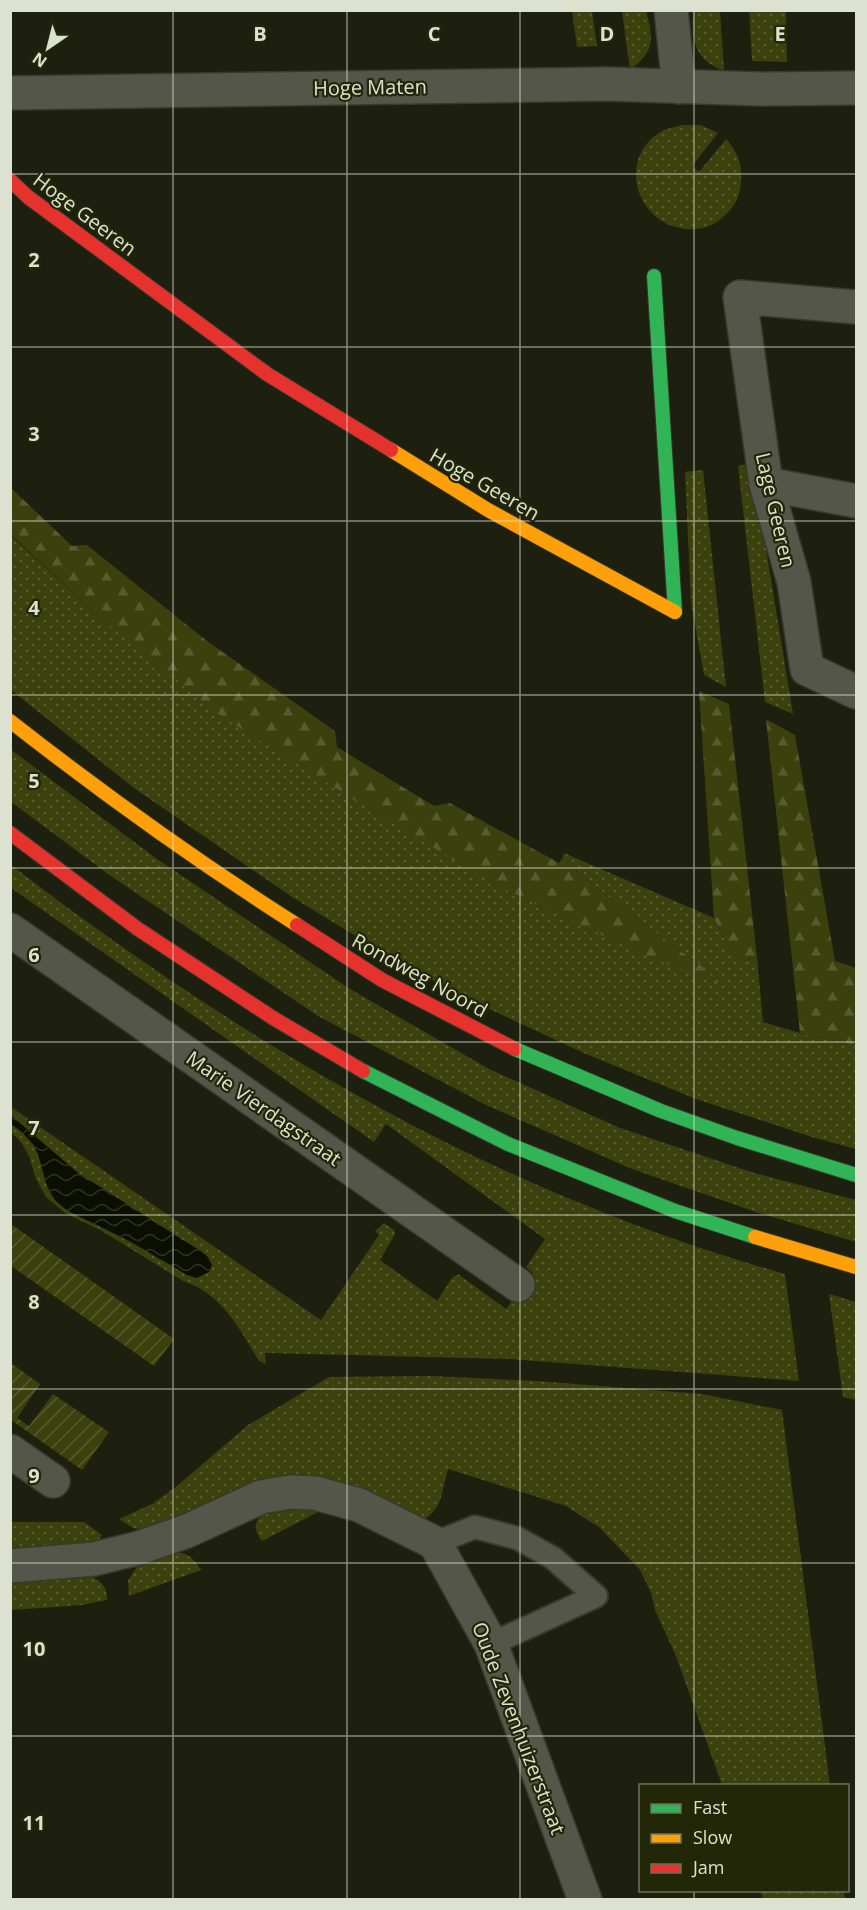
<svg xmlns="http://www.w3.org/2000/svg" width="867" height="1910" font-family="'Open Sans',sans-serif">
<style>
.grass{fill:url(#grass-dots)}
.forest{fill:url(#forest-firs)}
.garden{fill:url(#garden-furrows)}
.water{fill:url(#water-waves)}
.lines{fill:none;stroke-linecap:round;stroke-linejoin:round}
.lane-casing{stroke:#37392d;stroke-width:26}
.street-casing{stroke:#37392d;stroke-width:36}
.fast-casing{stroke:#37392d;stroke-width:16}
.slow-casing{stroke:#37392d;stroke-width:16}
.jam-casing{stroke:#37392d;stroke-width:16}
.lane{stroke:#535649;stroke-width:22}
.street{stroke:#535649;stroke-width:33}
.fast{stroke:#30b455;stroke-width:14}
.slow{stroke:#ff9f0a;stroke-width:14}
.jam{stroke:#e5322d;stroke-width:14}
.grid{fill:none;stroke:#dde1cf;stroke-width:1.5;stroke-opacity:0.55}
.labels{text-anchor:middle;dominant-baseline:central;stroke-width:4.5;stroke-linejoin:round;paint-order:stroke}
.street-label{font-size:20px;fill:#dde1cf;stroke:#222708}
.grid-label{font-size:20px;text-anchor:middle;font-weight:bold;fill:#dde1cf;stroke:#222708;stroke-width:4.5;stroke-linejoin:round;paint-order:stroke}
</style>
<defs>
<pattern id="grass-dots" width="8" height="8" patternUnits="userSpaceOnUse" patternTransform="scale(1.5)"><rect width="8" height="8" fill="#3a410d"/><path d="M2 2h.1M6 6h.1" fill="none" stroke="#565c2f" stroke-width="1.8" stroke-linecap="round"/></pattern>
<pattern id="forest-firs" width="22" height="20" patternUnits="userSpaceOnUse" patternTransform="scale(1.5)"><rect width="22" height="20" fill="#3a410d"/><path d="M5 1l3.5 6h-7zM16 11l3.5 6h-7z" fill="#565c2f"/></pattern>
<pattern id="garden-furrows" width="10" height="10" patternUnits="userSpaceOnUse" patternTransform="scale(1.5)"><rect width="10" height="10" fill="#3a410d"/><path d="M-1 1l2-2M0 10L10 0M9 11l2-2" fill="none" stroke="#565c2f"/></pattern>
<pattern id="water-waves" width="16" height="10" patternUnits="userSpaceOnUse" patternTransform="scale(1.5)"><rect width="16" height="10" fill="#0b0f01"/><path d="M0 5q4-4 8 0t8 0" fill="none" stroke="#2e3225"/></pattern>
</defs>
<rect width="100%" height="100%" fill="#1d200f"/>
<path class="grass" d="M572,11H592L597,46L577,47Z
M622,11H646C654,39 655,51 630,70Z
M693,11H720L724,71C693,59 692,40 693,11Z
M749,11H786L787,62L752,61Z
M682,125H701L718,133L692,166L699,172L726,139C741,155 744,173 739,194C736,206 726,215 717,222C708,228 697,230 686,229C634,224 616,155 664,130C669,128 676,127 682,125Z
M752,463L793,714L765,702L738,466Z
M703,470L726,687L704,675L691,602L685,472Z
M10,535L105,622L717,985L707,970L622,908L562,859L564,853L714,918L731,951L742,961L757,958L763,1022L800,1033L856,1045V1149L812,1137L696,1099L586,1054L470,1000L398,962L292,897L134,788L11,690Z
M10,749L157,859L350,989L489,1069L620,1128L751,1172L856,1200V1242L756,1212L632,1169L486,1105L318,1016L108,874L11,802Z
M11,865C247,1046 497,1193 785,1274L799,1381L509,1359L265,1353L266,1364L259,1361C240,1329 220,1292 183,1281L102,1231L65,1213L46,1197L36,1179L29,1156L21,1142L11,1132V1124C22,1132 33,1141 38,1154C44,1171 44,1188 57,1202C69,1214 86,1219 101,1227C122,1237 142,1248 162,1261L115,1196L78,1173L11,1115V1107L321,1320L379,1235L375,1231L384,1223L394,1230L395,1234L380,1260L437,1301L452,1278L458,1274L506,1309L533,1273L526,1267L545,1239L386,1124L374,1142L11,888Z
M829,1294L856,1302V1400L843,1397Z
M431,1376L537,1381L702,1394L782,1410L830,1785H722L676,1656L655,1610L651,1593L640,1570L600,1528L566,1506L448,1469C442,1489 443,1509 423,1520L237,1493L143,1530L133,1528L119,1519L152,1504L177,1486L248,1425L329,1377Z
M279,1506L322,1510L262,1541C247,1521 262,1513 279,1506Z
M10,1522H84L102,1535L98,1541L87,1543L11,1549Z
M174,1552C189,1553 193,1558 201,1570L129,1596L128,1580L137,1567Z
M85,1575C98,1577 108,1586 107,1600L82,1605L11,1610V1582Z
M760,1891H844L845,1899H763Z"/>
<path class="forest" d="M11,488L72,546L87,545L207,641L335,731L337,747L434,806L450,803L559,863L562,859L622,908L707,970L718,985L636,951L494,884L361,804L220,715L105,622L11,535Z
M699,691L729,704L757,958L742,961L731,951L714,918Z
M766,719L795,735L835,961L856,968V1045L800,1033Z"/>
<path class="garden" d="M11,1224L174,1339L154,1366L11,1266Z
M11,1363L40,1384L17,1418L29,1426L53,1394L109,1432L82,1470L11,1420Z"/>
<path class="water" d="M10,1115L78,1173L199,1250L207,1256L212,1265L209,1272L197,1278L187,1275L132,1242L68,1211L55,1200L47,1185L38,1154L33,1144L22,1132L11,1124Z"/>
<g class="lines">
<defs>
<path id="lane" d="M435,1543L475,1527L517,1538L553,1558L596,1596L491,1644"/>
<path id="street" d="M671,10L679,87
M10,93L607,84L760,89L856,88
M856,307L740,297L766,484L794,582L807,669L856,692
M766,484L856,501
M10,930L518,1285
M10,1451L53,1481
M10,1566L94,1559L139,1548L187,1531L261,1497L290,1492L315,1493L359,1505L435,1543L491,1644L585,1900"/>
<path id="fast" d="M654,276L675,612
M515,1049L661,1111L737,1138L856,1175
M363,1071L508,1144L675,1211L755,1237"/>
<path id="slow" d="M391,450L488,510L675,612
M10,721C102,793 198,862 297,925
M755,1237L856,1267"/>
<path id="jam" d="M10,180L28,197L267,374L391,450
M10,833L138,929L273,1018L363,1071
M297,925L382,980L515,1049"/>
</defs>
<use href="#lane" class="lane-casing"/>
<use href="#street" class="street-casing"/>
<use href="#fast" class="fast-casing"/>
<use href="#slow" class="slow-casing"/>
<use href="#jam" class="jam-casing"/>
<use href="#lane" class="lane"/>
<use href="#street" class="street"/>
<use href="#fast" class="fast"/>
<use href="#slow" class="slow"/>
<use href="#jam" class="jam"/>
</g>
<path class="grid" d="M173,10V1900M347,10V1900M520,10V1900M694,10V1786M10,174H856M10,347H856M10,521H856M10,695H856M10,868H856M10,1042H856M10,1215H856M10,1389H856M10,1563H856M10,1736H856M694,1890V1900"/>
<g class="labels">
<g class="street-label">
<text transform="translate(370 87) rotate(-1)">Hoge Maten</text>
<text transform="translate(85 214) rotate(37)">Hoge Geeren</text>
<text transform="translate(485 484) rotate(30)">Hoge Geeren</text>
<text transform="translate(776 510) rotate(77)">Lage Geeren</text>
<text transform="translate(420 975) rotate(29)">Rondweg Noord</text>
<text transform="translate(264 1108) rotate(35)">Marie Vierdagstraat</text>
<text transform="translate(519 1728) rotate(69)">Oude Zevenhuizerstraat</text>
</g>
</g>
<g class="grid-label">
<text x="260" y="41">B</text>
<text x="434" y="41">C</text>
<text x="607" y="41">D</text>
<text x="780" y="41">E</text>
<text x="34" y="267">2</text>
<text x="34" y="441">3</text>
<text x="34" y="615">4</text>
<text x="34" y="788">5</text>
<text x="34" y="962">6</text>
<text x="34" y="1135">7</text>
<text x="34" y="1309">8</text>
<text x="34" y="1483">9</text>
<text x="34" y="1656">10</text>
<text x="34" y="1830">11</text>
</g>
<rect width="867" height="1910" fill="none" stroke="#dde1cf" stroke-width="24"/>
<rect x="639" y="1784" width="210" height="108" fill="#222708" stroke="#6d7158" stroke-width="1.5"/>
<rect x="651" y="1804" width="30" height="9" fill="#30b455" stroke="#6d7158" stroke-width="1.5"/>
<text x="693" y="1814" font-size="18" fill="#dde1cf">Fast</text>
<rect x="651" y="1834" width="30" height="9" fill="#ff9f0a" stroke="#6d7158" stroke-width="1.5"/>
<text x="693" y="1844" font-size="18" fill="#dde1cf">Slow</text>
<rect x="651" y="1864" width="30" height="9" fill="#e5322d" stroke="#6d7158" stroke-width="1.5"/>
<text x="693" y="1874" font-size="18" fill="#dde1cf">Jam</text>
<g transform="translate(48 48) rotate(215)" stroke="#222708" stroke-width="4.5" paint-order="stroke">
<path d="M0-4.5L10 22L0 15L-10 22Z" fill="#dde1cf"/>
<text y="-9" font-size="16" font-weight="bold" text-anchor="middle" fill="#dde1cf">N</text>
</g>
</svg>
